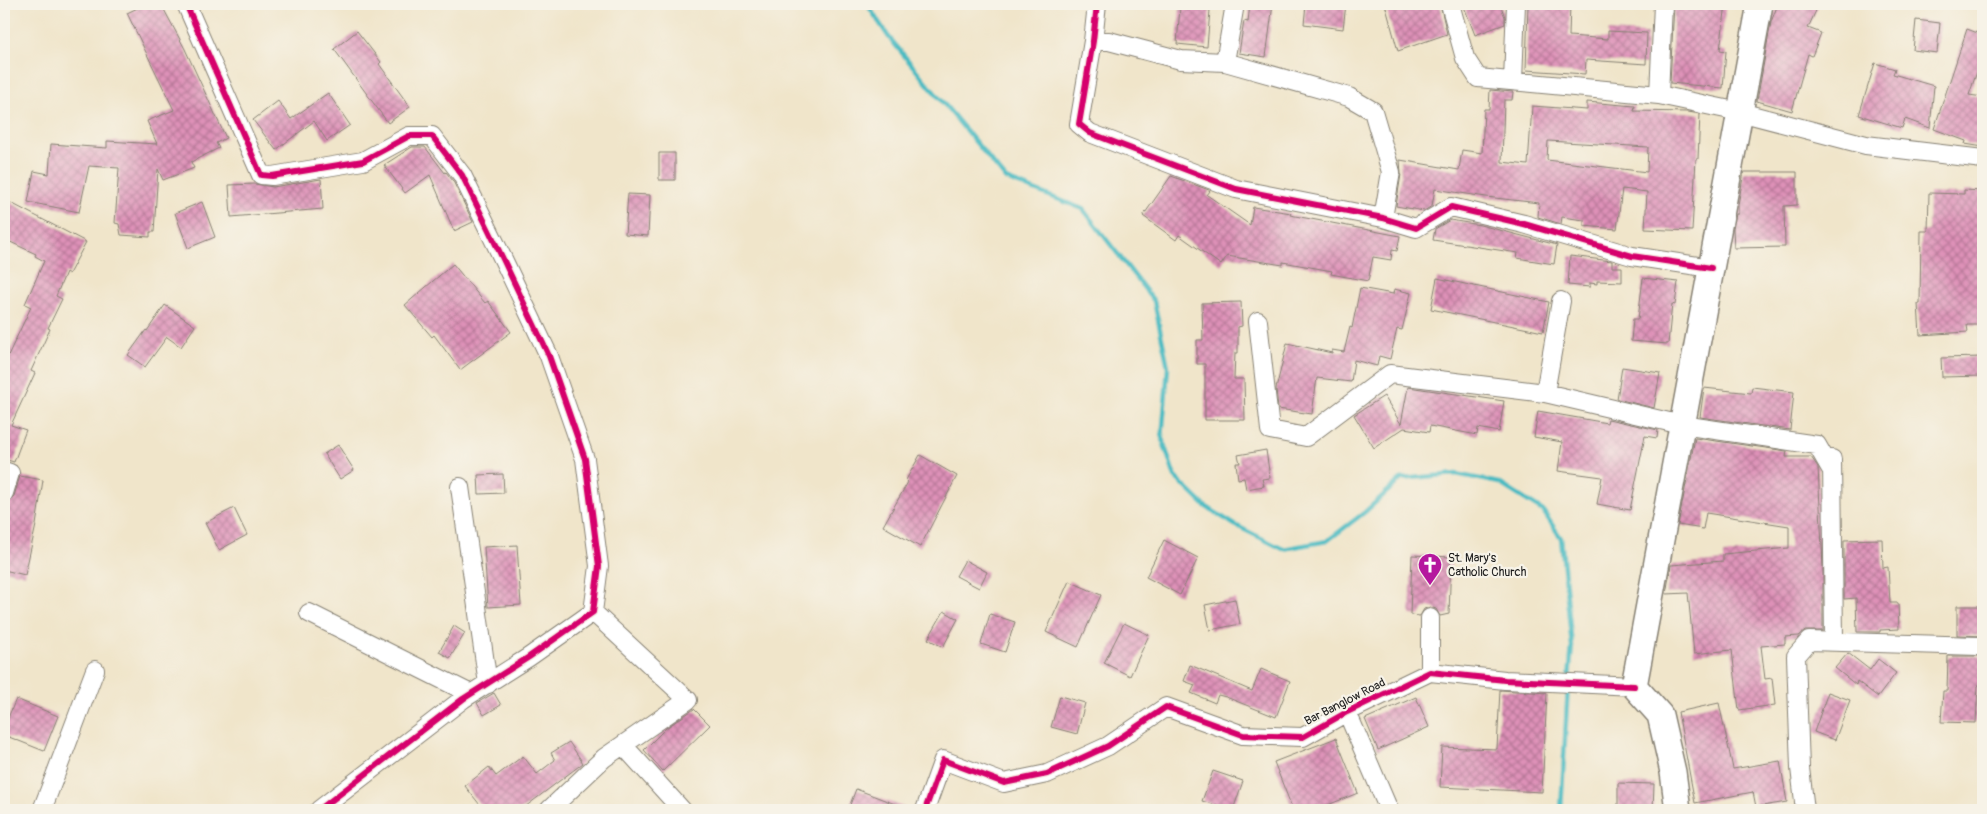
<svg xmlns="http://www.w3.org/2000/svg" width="1987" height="814" font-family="Pangolin,sans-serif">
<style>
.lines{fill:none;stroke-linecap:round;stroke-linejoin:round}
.stream{stroke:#4cbbc2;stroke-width:4.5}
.building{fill:url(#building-cross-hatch);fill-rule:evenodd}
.street-casing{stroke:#868073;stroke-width:20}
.secondary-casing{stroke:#868073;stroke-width:28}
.street{stroke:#fff;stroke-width:18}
.secondary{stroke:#fff;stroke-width:25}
.cycleway-casing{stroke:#f7f3e8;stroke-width:9}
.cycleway{stroke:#d6006c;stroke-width:6}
.labels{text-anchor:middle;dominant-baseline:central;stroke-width:4.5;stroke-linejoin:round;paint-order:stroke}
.poi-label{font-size:12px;fill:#1c1c1c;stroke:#f7f3e8;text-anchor:start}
.street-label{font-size:12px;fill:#1c1c1c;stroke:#f7f3e8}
</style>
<defs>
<pattern id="building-cross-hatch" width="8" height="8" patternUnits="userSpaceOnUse" patternTransform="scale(1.25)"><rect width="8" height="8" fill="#de91b8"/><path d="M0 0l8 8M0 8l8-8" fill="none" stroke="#b37695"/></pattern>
</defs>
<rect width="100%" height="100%" fill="#f7f3e8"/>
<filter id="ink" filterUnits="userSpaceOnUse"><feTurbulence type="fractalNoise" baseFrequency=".02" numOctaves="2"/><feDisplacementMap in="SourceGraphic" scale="10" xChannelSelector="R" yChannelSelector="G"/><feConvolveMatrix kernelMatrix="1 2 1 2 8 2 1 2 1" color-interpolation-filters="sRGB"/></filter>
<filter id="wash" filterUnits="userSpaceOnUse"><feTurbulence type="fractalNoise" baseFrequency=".0096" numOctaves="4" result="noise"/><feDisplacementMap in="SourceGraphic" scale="20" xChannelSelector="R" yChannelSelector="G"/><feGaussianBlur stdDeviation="1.12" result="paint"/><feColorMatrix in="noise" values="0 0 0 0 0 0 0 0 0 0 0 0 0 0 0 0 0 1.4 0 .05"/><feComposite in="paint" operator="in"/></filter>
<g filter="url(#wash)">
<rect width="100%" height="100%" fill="#f0e5ca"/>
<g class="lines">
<path class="stream" d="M867,4L888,36L1006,179L1083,209L1154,301L1168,367L1162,438L1175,477L1205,506L1235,525L1283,549L1327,541L1365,512L1401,479L1456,474L1499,483L1543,511L1561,538L1572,646L1569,679
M1561,810L1568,687"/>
</g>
<g id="blocks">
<path class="building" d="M146,4H161L185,49L226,138L216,143L219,148L191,162L194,168L163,180L158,169L154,232H150V237L121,235L119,224L115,223L119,168L89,166L79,212L28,202L34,171L49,174L51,144L107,148V141L157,144L147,121L174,110L127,13Z
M1250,4H1273L1266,57L1239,53L1244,21L1248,22Z
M1306,4H1346L1343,29L1304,24Z
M1385,4H1440L1447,34L1398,51Z
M1463,4H1500L1505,17V24L1475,35Z
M1528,4H1570L1569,36L1608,39V31L1647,33L1646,64L1586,60L1585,74L1526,70Z
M1674,4H1726L1720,50L1726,51L1723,88L1670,83Z
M1778,4H1819L1808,28L1821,33L1812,56L1808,54L1792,111L1757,101L1771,22Z
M1180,7L1210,10L1207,47L1177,44Z
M1916,20L1940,23L1937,53L1913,50Z
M1967,29L1983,35V54L1969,95L1983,97V147L1965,144L1966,141L1934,129Z
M357,31L381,62L379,64L410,107L388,123L334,49Z
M1875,63L1895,69L1893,74L1934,86L1930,128L1905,119L1902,128L1859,115Z
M1490,90L1513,92L1512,100H1504L1502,162L1528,165L1532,106L1587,110V102L1635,106L1634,111L1688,112L1700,114L1698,159H1696L1692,231L1645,229L1647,192L1622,189L1617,229L1584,226V220L1562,217L1561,224L1538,217L1539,203L1486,197L1435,189L1432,206L1424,211L1396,206L1401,174L1400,160L1459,170L1462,150L1482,153L1484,109H1489ZM1548,141L1648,147L1647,172L1547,160Z
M328,93L350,125L327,141L314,121L276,150L253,120L278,101L291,119Z
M412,147H425L445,173L446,172L453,181L473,222L454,231L430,175L405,193L384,165Z
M659,153H675V180H659Z
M1744,172H1797V205L1784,206L1785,247L1734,248L1733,229L1736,214H1738V205Z
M1171,176L1209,190L1210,191L1207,195L1250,225L1253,207L1291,213L1290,215L1400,236L1397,251L1392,250L1391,260L1373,257L1368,281L1331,274L1332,271L1283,262V265L1227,256L1221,265L1179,235L1176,240L1143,216Z
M321,179L323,209L231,217L229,185L255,184L273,187Z
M1964,190L1983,191V322H1980V325H1967L1968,332L1920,335L1918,304H1920L1921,231H1928L1929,193L1964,194Z
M628,194L650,195L648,236L625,234Z
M202,202L215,237L188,248L175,213Z
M11,203L86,242L69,274L66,272L56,296L62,299L48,328L50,329L31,371L35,373L11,425L26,430L14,462L4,459V364L31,307L25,304L44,261L35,256L36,254L4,239V219Z
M1450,220L1480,225L1557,245L1554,264L1517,258L1518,253L1433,240L1435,229Z
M1570,256L1612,261V267H1622V282L1597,281V284L1590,283V287L1568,285Z
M453,264L485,303L488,301L511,332L460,370L434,335L432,337L405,305Z
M1437,278L1549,302L1543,332L1431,309Z
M1643,278L1678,282L1675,305L1672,304L1668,344L1631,341L1633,319H1638Z
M1360,288L1393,294L1394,289L1411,293L1402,330L1397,329L1390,359L1379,356L1377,366L1354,360L1351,382L1317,378L1312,414L1278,409L1276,389L1287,343L1332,353V350L1344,352L1350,327L1352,328Z
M1241,302L1242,326L1238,327V353H1235L1234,379H1244L1245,420H1205V364H1197V340H1203L1202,303Z
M165,305L195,326L181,347L167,337L145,367L128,355L146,330L147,331Z
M1983,357V376L1942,377L1941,358Z
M1622,367L1660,373L1654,408L1617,399Z
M1408,387L1504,401L1499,432L1478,428L1477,435L1430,426L1429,432L1404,428L1374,448L1354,415L1384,396L1401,424Z
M1752,387L1794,392L1790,430L1700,417L1704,388L1751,393Z
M1538,411L1607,423L1608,419L1658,430L1657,438L1645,436L1630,510L1597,504L1602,477L1558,471L1562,442L1534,437Z
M1695,438L1787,451L1786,457H1811L1818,467L1823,567V631H1805L1799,636L1785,637V644L1761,646L1765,679L1772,678L1775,705L1739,710L1732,650L1694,654L1688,593L1666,594L1671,565L1723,561V554L1789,548V526L1706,513L1703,529L1678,525Z
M338,445L354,470L340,479L324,454Z
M1266,450L1270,478L1262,479L1264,486L1246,489L1244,478L1238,479L1236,463H1240L1238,455Z
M920,455L957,476L920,547L883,526L908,482L906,480Z
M503,474L504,493L479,494L478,475Z
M20,476L43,480L36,525L25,575L4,570V520L6,503L14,496Z
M234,508L247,535L219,550L205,523Z
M1882,539L1883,568L1888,567L1890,603H1898L1899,629L1880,630V632H1857L1856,598L1844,599V540Z
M1164,540L1198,558L1180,595L1146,577Z
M517,545L521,605L488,607L484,547Z
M1412,555L1451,557L1449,614L1440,616L1436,609L1430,607L1424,609L1420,616L1410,615Z
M965,560L987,572L979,588L956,576Z
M1069,581L1101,595L1078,647L1046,632Z
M1235,599L1240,624L1210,630L1205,605Z
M1957,606H1983V636L1957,635Z
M944,611L958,619L943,647L928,639Z
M990,614L1015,622L1005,652L981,644Z
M1124,623L1149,635L1130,676L1104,663Z
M454,626L465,633L450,658L439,652Z
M1848,653L1870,670L1878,659L1896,673L1878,697L1857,681L1856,685L1835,668Z
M1948,656H1983V685H1978L1976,723L1941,722L1943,691H1947Z
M1190,665L1252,691L1261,669L1290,681L1276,717L1226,697L1218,695L1215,703L1191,693L1195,685L1184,681Z
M1500,690L1547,693L1542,792L1440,787L1442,747L1497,749Z
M1828,692L1850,700L1835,740L1814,732Z
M494,693L501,705L484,715L477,703Z
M1060,696L1085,703L1077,734L1051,727Z
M1416,697L1429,727L1378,750L1365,719Z
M16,699L58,716L44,751L4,735V727Z
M1719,703L1733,769L1780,761L1787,802L1756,807L1753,792L1695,803L1678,712Z
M694,709L710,725L663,771L644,750L666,728Z
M1336,738L1358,793L1315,810H1293L1274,762Z
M569,742L583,763L521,810H484L465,786L489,767L496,776L523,756L537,774L555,760L551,753Z
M1213,771L1243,781L1233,810L1202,801Z
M1618,783L1654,784L1653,810H1618Z
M856,789L908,809L907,810H848Z"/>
</g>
</g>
<g filter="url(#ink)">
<use href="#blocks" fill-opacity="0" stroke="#868073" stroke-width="1"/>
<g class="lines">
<defs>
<path id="street" d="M186,4L261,175L272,176L363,161L409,136H432L462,175L503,259L549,356L585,459L599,566L593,612L529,657L463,699L319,810
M1097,4L1093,41L1079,124L1090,133L1236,189L1383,218L1416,228L1451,207L1524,224L1632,256L1711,268
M1450,4L1465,58L1478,78L1659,95L1740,112L1866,145L1983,159
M1093,41H1109L1181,60L1225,62L1349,97L1373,111L1391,172L1383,218
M1225,62L1235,4
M1513,81L1516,4
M1659,95L1663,4
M1258,321L1270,430L1306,437L1390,374L1545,393L1682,425L1817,445L1832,471
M1545,393L1561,301
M1832,459L1834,641
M4,471L10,473L4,493
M460,487L488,684
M309,613L471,694
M1430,672V618
M1347,712L1389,810
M623,745L682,810
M42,810L95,670
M549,810L604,758L688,700L593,612
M925,810L943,760L1004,783L1047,774L1108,746L1166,707L1243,735L1303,737L1347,712L1430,672L1505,680L1634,686
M1805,810L1800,768L1796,656L1809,641L1979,646"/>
<path id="secondary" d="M1678,810L1673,772L1660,715L1634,686L1760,4"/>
</defs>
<use href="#street" class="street-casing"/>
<use href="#secondary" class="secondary-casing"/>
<use href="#street" class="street"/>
<use href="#secondary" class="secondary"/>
<defs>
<path id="cycleway" d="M186,4L261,175L272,176L363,161L409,136H432L462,175L503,259L549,356L585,459L599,566L593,612L529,657L463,699L319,810
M1097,4L1093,41L1079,124L1090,133L1236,189L1383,218L1416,228L1451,207L1524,224L1632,256L1711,268
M925,810L943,760L1004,783L1047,774L1108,746L1166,707L1243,735L1303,737L1347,712L1430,672L1505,680L1634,686"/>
</defs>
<use href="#cycleway" class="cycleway-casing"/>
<use href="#cycleway" class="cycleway"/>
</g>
</g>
<defs>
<symbol id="church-pin" viewBox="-11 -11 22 30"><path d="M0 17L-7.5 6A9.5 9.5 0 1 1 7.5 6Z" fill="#b5179e" stroke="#f7f3e8"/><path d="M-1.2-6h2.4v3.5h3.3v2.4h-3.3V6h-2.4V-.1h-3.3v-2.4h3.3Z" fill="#fff"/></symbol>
</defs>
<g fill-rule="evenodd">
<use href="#church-pin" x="1416" y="551" width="28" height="38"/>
</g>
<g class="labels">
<g class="poi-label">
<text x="1448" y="558">St. Mary's<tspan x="1448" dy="14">Catholic Church</tspan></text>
</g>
<g class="street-label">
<text transform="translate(1345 702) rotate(-27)">Bar Banglow Road</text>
</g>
</g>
<rect width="1987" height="814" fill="none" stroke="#f7f3e8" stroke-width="20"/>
</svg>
